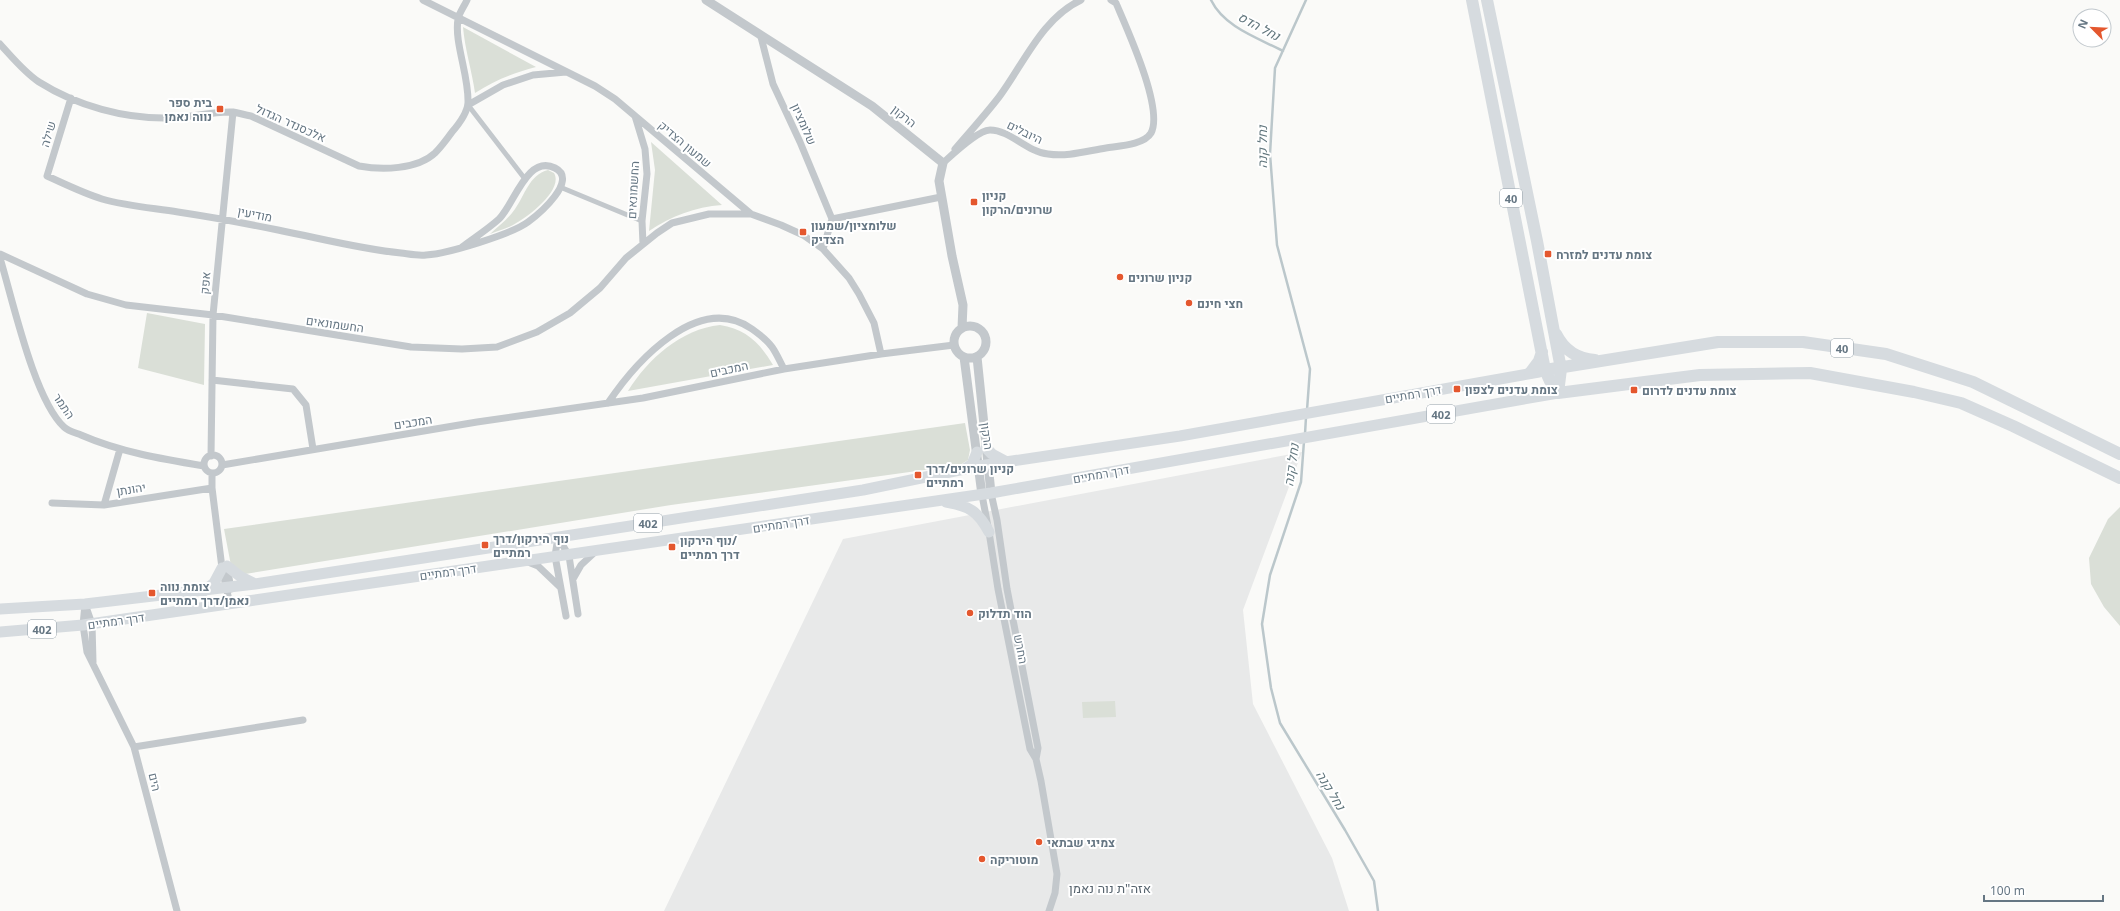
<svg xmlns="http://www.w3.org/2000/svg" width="2120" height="911" font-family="'Noto Sans',Heebo,sans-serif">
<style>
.built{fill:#e8e9e9}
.green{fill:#dadfd7}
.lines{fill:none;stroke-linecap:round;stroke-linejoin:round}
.stream{stroke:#bbc7cb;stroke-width:2.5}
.pedestrian{stroke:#c3c8cc;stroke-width:5}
.minor{stroke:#c3c8cc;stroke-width:7}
.tertiary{stroke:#c3c8cc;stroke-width:9}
.primary{stroke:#d6dbdf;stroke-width:11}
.trunk{stroke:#d6dbdf;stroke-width:12}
.poi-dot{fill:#e4572e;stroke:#fff;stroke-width:1.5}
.labels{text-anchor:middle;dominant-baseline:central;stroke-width:4;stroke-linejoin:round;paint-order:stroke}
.shield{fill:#fff;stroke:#939fa8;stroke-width:1}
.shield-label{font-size:11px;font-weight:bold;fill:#657683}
.poi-label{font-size:12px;font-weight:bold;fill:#657683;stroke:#fff;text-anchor:start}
.street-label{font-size:12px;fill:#657683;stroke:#fff}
.water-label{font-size:13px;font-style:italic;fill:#60757c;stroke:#fff}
.neighbourhood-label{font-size:13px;fill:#57646e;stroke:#fff}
</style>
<rect width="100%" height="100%" fill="#fafaf8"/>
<path class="built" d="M1302,452L1243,610L1253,704L1332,858L1349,911H664L843,539Z"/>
<path class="green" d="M463,27L536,67C513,73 495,80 475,93C472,71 465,50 463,27Z
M651,142L722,205C695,207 671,216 649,231L655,170Z
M548,170L554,173C564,190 527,218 513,225C506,229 498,231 490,234C499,226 508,219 515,209C525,195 529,175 548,170Z
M147,313L205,324L204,385L138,368Z
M720,325C746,329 760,343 773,365L628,391C648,359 681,329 720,325Z
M965,423L970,450L968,460L960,465L671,505L233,576L224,529Z
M2120,507V626L2104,607L2091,584L2089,558L2108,519Z
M1115,701L1116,717L1083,718L1082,702Z"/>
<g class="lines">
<path class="stream" d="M1211,0C1224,27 1258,38 1283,51
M1306,0L1275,68L1270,154L1277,245L1310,369L1307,410
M1305,434L1306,417
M1304,441L1301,482L1270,575L1262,624L1271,688L1280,723L1345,830L1374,881L1378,911"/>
<path class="pedestrian" d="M468,105L525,179
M560,187L642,221"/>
<path class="minor" d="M423,0L595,86L615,99L751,214L781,225L803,235L823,249L849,278L859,294L874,323L881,354
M761,37L773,84L800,142L832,219
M0,44C12,57 24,72 39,82C77,106 125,119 169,118C190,118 212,111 233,112C239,113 245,115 251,116L359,166C381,170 417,170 435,153C441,147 447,139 452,132C459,124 467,114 468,103C469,75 454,43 458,19C459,13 465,5 467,0
M71,98L47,176C65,184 83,193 102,199C126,206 153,208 178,212C211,217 244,223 278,230C319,238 360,249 401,253C409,254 418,256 426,255C447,254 512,234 528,222C539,214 579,180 555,168C527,154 514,205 499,219C488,229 474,238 462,247
M468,105L503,85L533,75L566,72
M635,116L645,149L647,174L642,221L643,244
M955,149C970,132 985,115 999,97C1023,65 1042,18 1081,0
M943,163C953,154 978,130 990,130C1010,130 1027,152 1048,154C1067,157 1087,151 1106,148C1118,146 1144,145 1151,133C1164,109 1127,29 1116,3L1111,0
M823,249L832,219L941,197
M0,254L87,294L126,305L213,315L411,347L462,349L497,347L537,332L570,313L600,288L626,258L657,233L672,223L709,214H751
M0,258C13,301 34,399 64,427C68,431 76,433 81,435C120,452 162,459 204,466
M212,380L293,389L306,405L313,449
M608,403C635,363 698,291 752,329C759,334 767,340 772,347C777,354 780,362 784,369
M204 464a9 9 0 1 1 18 0a9 9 0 1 1-18 0Z
M211,456L213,315L233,112
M222,465L477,422L643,398L784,369L881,354L954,345
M212,474V488L222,568L230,605
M991,493L997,520L1007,589L1038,748L1036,759
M982,495L989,532L998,589L1030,749L1036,759L1041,781L1057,874L1055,893L1049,911
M52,503L104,505L212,488
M104,505L120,449
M558,537L569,556L578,614
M558,537L555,556L566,616
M528,562L538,566L560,587
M227,566L231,589
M573,579L581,565L595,552
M85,604L83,625L87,652L134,747L177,911
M86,607L92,624L93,662
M134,747L303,720"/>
<path class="tertiary" d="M706,0L872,106L943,163L939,181L952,256L963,305L962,328
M954 342a16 16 0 1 1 32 0a16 16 0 1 1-32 0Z
M964,357L982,495
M977,357L991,493"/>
<path class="primary" d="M986,448L992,454L1007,462
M966,468L972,464L977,452
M946,502C969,506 978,511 989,532
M227,566L241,577L255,584
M204,591L214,583L222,568
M0,609L85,604L255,584L863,490L979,466L1180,436L1539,372
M0,632L83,625L991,493L1558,393"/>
<path class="trunk" d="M1472,0L1545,370L1550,381L1558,393
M1487,0L1537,241L1561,369L1558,393
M1556,334C1564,350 1578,359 1595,360
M1545,370L1718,342H1803L1886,354L1973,382L2120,454
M1530,373L1539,361L1542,352
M1558,393L1700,375L1810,373L1914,392L1961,403L2013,426L2120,478"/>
</g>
<g class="poi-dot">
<rect x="216" y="105" width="8" height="8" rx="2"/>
<rect x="970" y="198" width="8" height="8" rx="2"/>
<rect x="799" y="228" width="8" height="8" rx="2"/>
<rect x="1544" y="250" width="8" height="8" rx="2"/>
<circle cx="1120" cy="277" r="4"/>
<circle cx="1189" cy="303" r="4"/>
<rect x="1453" y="385" width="8" height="8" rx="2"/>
<rect x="1630" y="386" width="8" height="8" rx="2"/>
<rect x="914" y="471" width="8" height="8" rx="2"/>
<rect x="481" y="541" width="8" height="8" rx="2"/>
<rect x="668" y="543" width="8" height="8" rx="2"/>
<rect x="148" y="589" width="8" height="8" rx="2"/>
<circle cx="970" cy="613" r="4"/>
<circle cx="1039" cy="842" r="4"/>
<circle cx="982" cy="859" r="4"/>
</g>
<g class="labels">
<g class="shield">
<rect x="1500" y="189" width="22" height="18" rx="3"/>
<rect x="1831" y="339" width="22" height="18" rx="3"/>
<rect x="1427" y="405" width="28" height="18" rx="3"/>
<rect x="634" y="514" width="28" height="18" rx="3"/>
<rect x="28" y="620" width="28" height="18" rx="3"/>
</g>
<g class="shield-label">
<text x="1511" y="198">40</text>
<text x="1842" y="348">40</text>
<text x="1441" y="414">402</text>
<text x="648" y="523">402</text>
<text x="42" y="629">402</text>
</g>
<g class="poi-label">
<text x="212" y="102" text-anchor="end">בית ספר<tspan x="212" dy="14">נווה נאמן</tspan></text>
<text x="982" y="195">קניון<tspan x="982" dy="14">שרונים/הרקון</tspan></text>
<text x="811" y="225">שלומציון/שמעון<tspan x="811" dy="14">הצדיק</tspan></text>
<text x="1556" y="254">צומת עדנים למזרח</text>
<text x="1128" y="277">קניון שרונים</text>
<text x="1197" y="303">חצי חינם</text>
<text x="1465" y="389">צומת עדנים לצפון</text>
<text x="1642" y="390">צומת עדנים לדרום</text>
<text x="926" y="468">קניון שרונים/דרך<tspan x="926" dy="14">רמתיים</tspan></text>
<text x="493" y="538">נוף הירקון/דרך<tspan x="493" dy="14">רמתיים</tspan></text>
<text x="680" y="540">נוף הירקון/<tspan x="680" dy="14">דרך רמתיים</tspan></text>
<text x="160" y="586">צומת נווה<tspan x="160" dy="14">נאמן/דרך רמתיים</tspan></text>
<text x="978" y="613">הוד תדלוק</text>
<text x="1047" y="842">צמיגי שבתאי</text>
<text x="990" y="859">מוטוריקה</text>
</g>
<g class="street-label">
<text transform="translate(904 116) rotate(38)">הרקון</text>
<text transform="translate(291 123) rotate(24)">אלכסנדר הגדול</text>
<text transform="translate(804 124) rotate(66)">שלומציון</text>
<text transform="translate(1025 132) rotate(26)">היובלים</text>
<text transform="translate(48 134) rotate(-73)">שילה</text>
<text transform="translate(685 144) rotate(40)">שמעון הצדיק</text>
<text transform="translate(633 190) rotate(-87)">החשמונאים</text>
<text transform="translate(255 214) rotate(11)">מודיעין</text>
<text transform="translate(205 283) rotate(-85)">אפק</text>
<text transform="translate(335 324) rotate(8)">החשמונאים</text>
<text transform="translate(729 369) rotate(-12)">המכבים</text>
<text transform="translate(1413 394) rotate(-10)">דרך רמתיים</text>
<text transform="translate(64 406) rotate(56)">התמר</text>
<text transform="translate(413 422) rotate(-9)">המכבים</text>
<text transform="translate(987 436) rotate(82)">הרקון</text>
<text transform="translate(1101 474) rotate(-10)">דרך רמתיים</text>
<text transform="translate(131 489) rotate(-9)">יהונתן</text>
<text transform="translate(781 524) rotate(-9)">דרך רמתיים</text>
<text transform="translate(448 572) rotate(-8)">דרך רמתיים</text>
<text transform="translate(116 621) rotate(-8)">דרך רמתיים</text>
<text transform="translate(1021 649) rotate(79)">החרש</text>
<text transform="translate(155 782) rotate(77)">הים</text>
</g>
<g class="water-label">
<text transform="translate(1259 26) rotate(28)">נחל הדס</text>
<text transform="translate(1262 147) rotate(-90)">נחל קנה</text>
<text transform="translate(1291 465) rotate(-82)">נחל קנה</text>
<text transform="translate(1331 790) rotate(59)">נחל קנה</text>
</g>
<g class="neighbourhood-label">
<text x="1110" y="888">אזה"ת נוה נאמן</text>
</g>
</g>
<g transform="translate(2092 28) rotate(294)"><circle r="19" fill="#ffffff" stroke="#c1c8cd"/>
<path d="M0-3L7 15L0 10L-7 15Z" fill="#e4572e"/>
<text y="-6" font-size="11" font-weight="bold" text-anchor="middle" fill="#657683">N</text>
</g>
<path d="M1984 895v6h119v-6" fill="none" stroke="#657683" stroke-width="2"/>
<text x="1990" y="895" font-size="12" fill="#657683" stroke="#ffffff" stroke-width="3" paint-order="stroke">100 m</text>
</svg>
